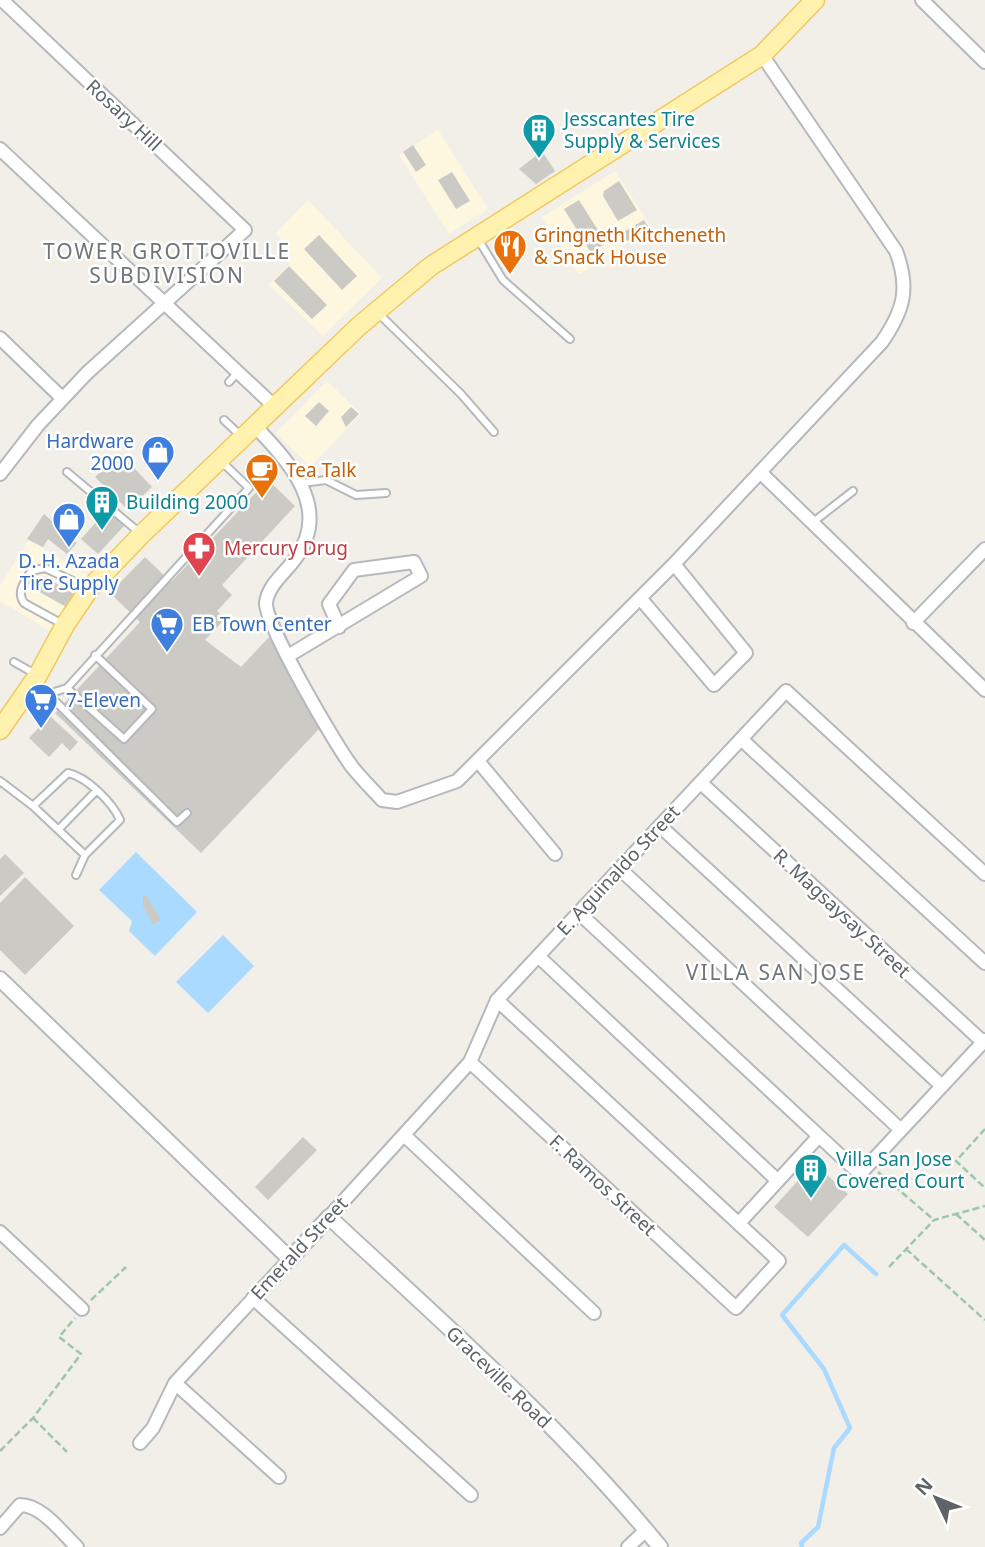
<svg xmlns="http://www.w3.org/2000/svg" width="985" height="1547" font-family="'Noto Sans',sans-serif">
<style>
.commercial{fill:#fef7e0}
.water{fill:#aadaff}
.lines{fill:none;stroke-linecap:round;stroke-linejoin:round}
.stream{stroke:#aadaff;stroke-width:4.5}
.building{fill:#cccac5}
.service-casing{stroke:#b5b8bc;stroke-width:10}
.minor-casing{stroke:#b5b8bc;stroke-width:16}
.tertiary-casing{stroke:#b5b8bc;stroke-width:18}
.primary-casing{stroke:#f2c960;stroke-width:21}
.path{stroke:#9cc7a9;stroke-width:2.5;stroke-dasharray:7 3.5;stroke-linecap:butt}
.service{stroke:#fff;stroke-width:6}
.minor{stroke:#fff;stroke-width:12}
.tertiary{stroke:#fff;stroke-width:14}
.primary{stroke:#fff2af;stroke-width:18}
.labels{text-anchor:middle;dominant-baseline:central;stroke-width:5;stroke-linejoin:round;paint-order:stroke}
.street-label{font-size:19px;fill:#5f6368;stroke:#fff}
.culture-label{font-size:19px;fill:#0d838f;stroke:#fff;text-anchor:start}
.food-label{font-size:19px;fill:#c56008;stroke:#fff;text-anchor:start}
.shop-label{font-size:19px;fill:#366cbe;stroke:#fff;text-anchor:start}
.health-label{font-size:19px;fill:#be3a42;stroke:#fff;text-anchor:start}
.neighbourhood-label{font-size:21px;letter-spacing:2px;fill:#70757a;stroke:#fff}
</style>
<rect width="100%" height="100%" fill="#f1efe8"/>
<path class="commercial" d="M438,130L488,209L449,234L399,155Z
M615,171L651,227L579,275L542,217Z
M308,200L382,278L323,336L269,285L289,264L288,249L276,233Z
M327,381L361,414L310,467L276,433Z
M28,540L89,576L55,634L0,601V586Z"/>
<path class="water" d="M136,852L197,912L155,956L129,931L132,921L99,890Z
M223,935L254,966L208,1013L176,982Z"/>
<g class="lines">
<path class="stream" d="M802,1547L801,1543L818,1527L834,1448L850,1428L824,1369L782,1315L844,1245L876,1274"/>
</g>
<path class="building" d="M413,145L426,165L416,172L403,152Z
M542,151L555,171L536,184L519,169Z
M452,172L470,201L456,209L438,180Z
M619,181L637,210L618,221L603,196L604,191Z
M579,200L606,243L591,253L564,209Z
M644,220L649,228L627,241L622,233Z
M319,235L357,276L342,290L304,249Z
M289,266L327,305L312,319L274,281Z
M319,402L329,411L316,426L305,416Z
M351,407L359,414L346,427L341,417Z
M120,453L152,487L128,510L95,477Z
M268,480L295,506L222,585L232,595L217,611L225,619L205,640L241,667L269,637L322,726L201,853L55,713L140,622L110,593L145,557L171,582Z
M107,510L124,526L98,554L81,539Z
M44,514L77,543L67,554L48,539L43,547L27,539Z
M44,576L74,594L66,607L36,590Z
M50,716L78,742L70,751L62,743L49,757L29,738Z
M5,854L24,873L0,896V859Z
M25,877L74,926L25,975L0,950V903Z
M146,895L161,920L153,925L143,906V896Z
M303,1137L317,1150L268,1200L255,1187Z
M814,1163L848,1194L808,1237L774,1207Z"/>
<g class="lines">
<defs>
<path id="service" d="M478,239L503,280L570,339
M379,314L461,394L494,432
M229,382L238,372
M224,420L241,436
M67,472L140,533
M302,483L326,480L356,495L386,493
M812,523L853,491
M64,625L24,603C16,591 25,582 31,571L45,568L88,588
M14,662L37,675
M33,685L48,694L67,688L249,488L221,461
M67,688L124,739L152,709L95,655
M48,694L177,822L187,813
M0,781L33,806L85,855L76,875
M33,806L68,773C87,777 113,803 120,820L85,855
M59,829L96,791"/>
<path id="minor" d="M922,0L985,62
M0,149L274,406
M0,338L62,398
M254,425C289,462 333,508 295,559C285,573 268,585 266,603C265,624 337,748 353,768C362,779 373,790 382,800L397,802L457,781L674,564L882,342C904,310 910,288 896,251L762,55
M760,472L985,690
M0,474L38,425L87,373L245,230L2,0
M640,598L714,685L746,653L674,564
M913,623L985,549
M288,656L421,576L414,562L354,570L329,604L339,627
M741,739L985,963
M478,761L555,854
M701,783L983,1042
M660,826L942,1086
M620,869L901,1130
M579,913L860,1174L985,1040
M538,956L778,1181
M470,1062L736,1308L779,1261L497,1000
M404,1135L594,1313
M329,1217L470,1062L497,1000L786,691L985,874
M740,1222L819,1136
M0,1232L82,1309
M253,1298L471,1495
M175,1383L279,1477
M140,1443L153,1428L175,1383L290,1259
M0,1528L20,1505C42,1505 61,1532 77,1547
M628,1547L646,1530"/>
<path id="tertiary" d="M0,979L290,1259L329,1217C443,1323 561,1426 660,1547"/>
<path id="primary" d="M0,730L38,675L65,625L90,588L142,534L359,326L431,266L762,55L815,0"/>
</defs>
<use href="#service" class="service-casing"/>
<use href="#minor" class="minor-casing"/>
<use href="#tertiary" class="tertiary-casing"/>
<use href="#primary" class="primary-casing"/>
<path class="path" d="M985,1129L956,1161L985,1188
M878,1172L934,1220
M956,1214L985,1240
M906,1249L985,1320
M889,1267L934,1220L985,1206
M91,1300L126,1267
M33,1418L67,1452
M0,1451L33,1418L81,1354L59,1337L75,1318"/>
<use href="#service" class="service"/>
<use href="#minor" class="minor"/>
<use href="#tertiary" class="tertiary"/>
<use href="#primary" class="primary"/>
</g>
<defs>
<symbol id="building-pin" viewBox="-11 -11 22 30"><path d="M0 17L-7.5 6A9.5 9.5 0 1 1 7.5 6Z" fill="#0f9aa8" stroke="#fff"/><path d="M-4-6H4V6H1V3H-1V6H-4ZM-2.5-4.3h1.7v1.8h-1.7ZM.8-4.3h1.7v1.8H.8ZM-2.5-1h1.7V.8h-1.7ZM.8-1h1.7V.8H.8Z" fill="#fff"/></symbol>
<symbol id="restaurant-pin" viewBox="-11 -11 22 30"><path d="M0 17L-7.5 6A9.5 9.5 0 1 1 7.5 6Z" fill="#e8710a" stroke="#fff"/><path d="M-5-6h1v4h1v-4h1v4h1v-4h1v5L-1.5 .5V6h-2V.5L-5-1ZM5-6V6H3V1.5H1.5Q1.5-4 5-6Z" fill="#fff"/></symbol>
<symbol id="shop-pin" viewBox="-11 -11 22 30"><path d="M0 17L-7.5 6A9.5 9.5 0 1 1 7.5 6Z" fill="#3f7fe0" stroke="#fff"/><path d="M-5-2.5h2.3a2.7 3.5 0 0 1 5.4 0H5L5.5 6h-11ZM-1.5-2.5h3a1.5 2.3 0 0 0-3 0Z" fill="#fff"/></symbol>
<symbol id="cafe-pin" viewBox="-11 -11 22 30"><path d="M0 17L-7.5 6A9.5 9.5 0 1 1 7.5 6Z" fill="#e8710a" stroke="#fff"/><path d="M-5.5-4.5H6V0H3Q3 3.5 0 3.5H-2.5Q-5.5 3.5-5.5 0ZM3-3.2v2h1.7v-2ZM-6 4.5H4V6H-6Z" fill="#fff"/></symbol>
<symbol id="pharmacy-pin" viewBox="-11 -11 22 30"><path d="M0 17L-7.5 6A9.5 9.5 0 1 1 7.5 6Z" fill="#e0444e" stroke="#fff"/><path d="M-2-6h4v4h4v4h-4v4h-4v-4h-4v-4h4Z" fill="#fff"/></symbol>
<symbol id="supermarket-pin" viewBox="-11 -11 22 30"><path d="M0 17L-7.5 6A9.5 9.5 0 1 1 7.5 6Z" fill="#3f7fe0" stroke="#fff"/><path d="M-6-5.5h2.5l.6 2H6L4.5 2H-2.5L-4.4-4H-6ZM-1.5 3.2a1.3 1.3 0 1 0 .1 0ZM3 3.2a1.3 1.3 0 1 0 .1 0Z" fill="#fff"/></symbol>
</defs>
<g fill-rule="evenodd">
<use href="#building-pin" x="520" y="111" width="38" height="52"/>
<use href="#restaurant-pin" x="491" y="227" width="38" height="52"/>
<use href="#shop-pin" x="139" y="433" width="38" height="52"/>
<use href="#cafe-pin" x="243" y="451" width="38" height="52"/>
<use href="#building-pin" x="83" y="483" width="38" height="52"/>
<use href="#shop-pin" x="50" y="500" width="38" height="52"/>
<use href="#pharmacy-pin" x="180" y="529" width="38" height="52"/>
<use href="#supermarket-pin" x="148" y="605" width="38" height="52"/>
<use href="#supermarket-pin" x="22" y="681" width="38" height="52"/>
<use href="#building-pin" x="792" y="1151" width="38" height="52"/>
</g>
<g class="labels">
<g class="street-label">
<text transform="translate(124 115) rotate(43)">Rosary Hill</text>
<text transform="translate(618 870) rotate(-47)">E. Aguinaldo Street</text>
<text transform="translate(842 913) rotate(43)">R. Magsaysay Street</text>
<text transform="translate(603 1185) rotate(43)">F. Ramos Street</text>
<text transform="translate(299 1248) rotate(-47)">Emerald Street</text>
<text transform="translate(499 1377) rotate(44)">Graceville Road</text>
</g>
<g class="culture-label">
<text x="564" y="119">Jesscantes Tire<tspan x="564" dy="22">Supply &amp; Services</tspan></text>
<text x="126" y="502">Building 2000</text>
<text x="836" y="1159">Villa San Jose<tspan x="836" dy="22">Covered Court</tspan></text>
</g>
<g class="food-label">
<text x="534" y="235">Gringneth Kitcheneth<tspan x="534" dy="22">&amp; Snack House</tspan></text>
<text x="286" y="470">Tea Talk</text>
</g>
<g class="shop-label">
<text x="134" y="441" text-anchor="end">Hardware<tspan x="134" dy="22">2000</tspan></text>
<text x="69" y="561" text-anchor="middle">D. H. Azada<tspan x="69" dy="22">Tire Supply</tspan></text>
<text x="192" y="624">EB Town Center</text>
<text x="66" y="700">7-Eleven</text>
</g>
<g class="health-label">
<text x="224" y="548">Mercury Drug</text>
</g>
<g class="neighbourhood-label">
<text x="167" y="251">TOWER GROTTOVILLE<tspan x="167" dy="24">SUBDIVISION</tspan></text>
<text x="776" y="972">VILLA SAN JOSE</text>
</g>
</g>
<g transform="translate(936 1498) rotate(313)" stroke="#ffffff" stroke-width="5" paint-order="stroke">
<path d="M0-5L12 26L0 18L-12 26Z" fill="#5f6368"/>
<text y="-10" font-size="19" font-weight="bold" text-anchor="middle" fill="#5f6368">N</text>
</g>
</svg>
